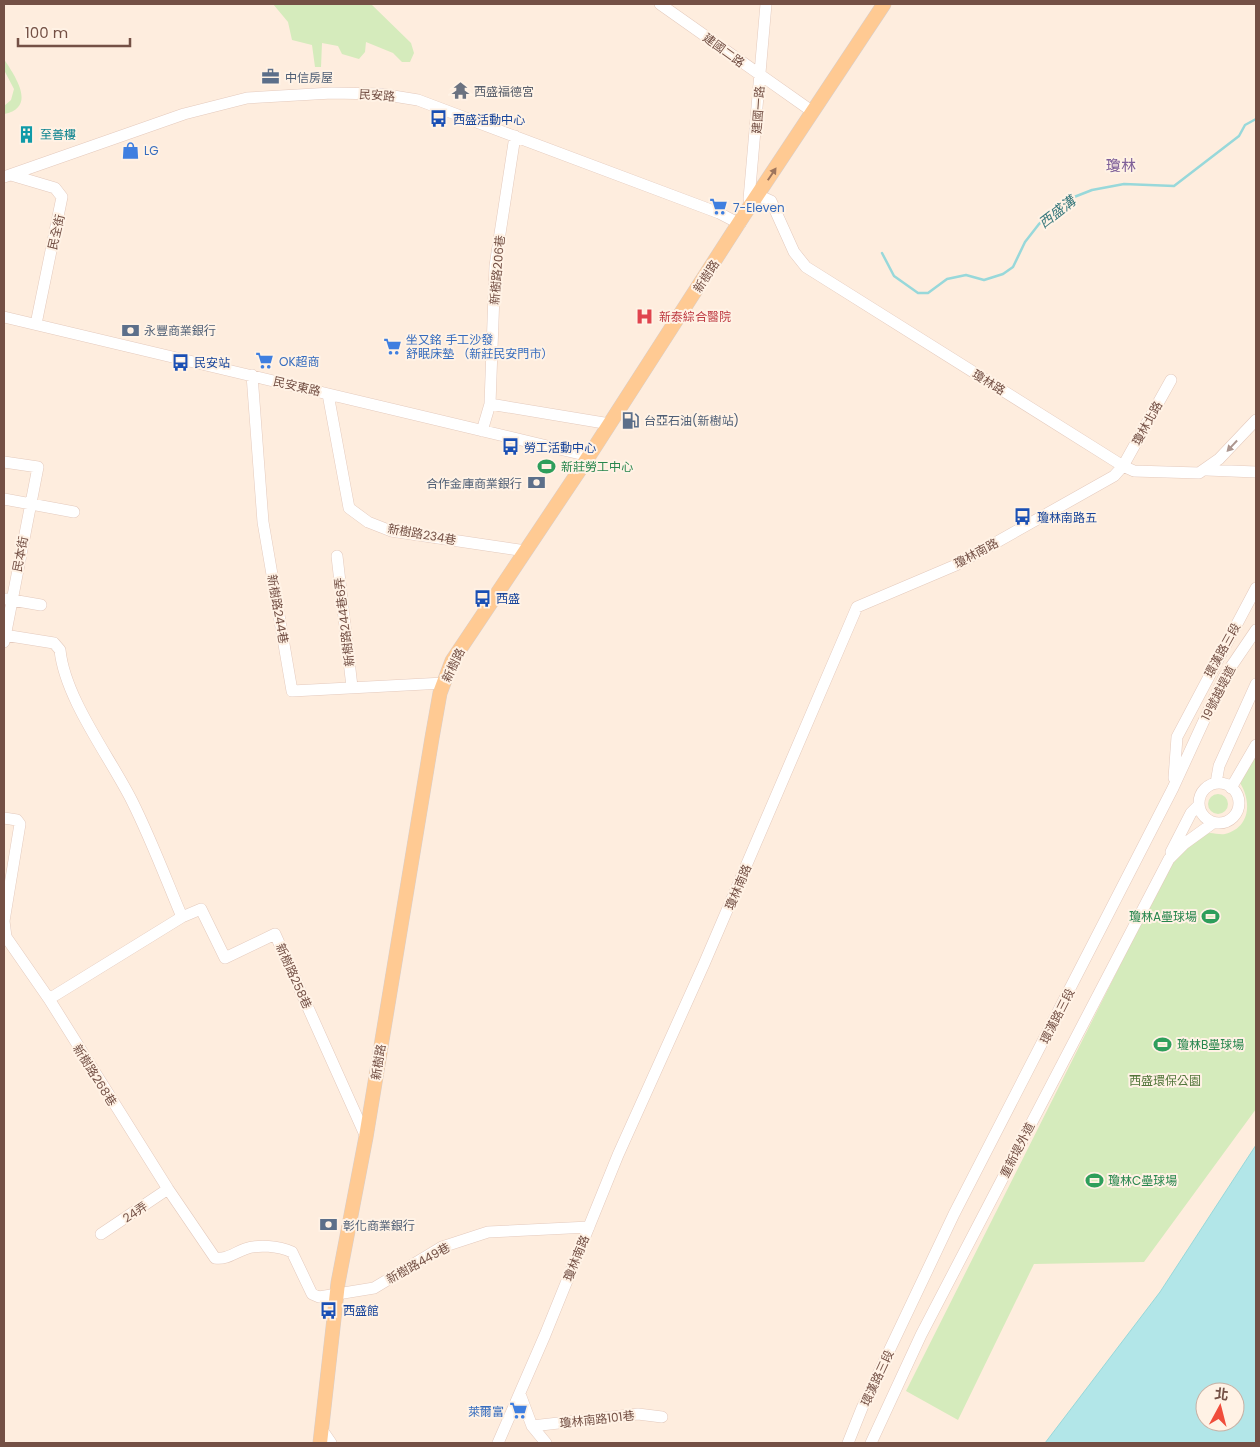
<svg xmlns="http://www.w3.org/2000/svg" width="1260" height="1447" font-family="Poppins,'Noto Sans TC',sans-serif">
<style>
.green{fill:#d5ebbc}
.water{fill:#b2e6e8;stroke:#98d8da;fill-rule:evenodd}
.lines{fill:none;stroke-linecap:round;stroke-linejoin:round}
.stream{stroke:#98d8da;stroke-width:2.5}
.minor-casing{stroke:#e4cabd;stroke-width:12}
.major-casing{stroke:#d8cecb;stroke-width:15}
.minor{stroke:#fff;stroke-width:11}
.major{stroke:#ffca93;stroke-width:14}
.oneway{fill:#9e755c}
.oneway2{fill:#ac968f}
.labels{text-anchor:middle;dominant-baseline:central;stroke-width:4;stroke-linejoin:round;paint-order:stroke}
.street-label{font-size:12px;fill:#745045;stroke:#fff2e5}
.service-label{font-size:12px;fill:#4e5e75;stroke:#fff2e5;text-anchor:start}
.worship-label{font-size:12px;fill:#5b616d;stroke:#fff2e5;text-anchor:start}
.transit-label{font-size:12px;fill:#164399;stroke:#fff2e5;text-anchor:start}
.culture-label{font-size:12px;fill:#0d838f;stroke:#fff2e5;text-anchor:start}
.shop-label{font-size:12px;fill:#366cbe;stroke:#fff2e5;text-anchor:start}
.health-label{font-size:12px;fill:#be3a42;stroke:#fff2e5;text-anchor:start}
.leisure-label{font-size:12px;fill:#27864d;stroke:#fff2e5;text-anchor:start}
.park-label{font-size:12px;fill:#52753a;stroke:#fff2e5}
.water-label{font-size:14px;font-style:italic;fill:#38787c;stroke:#fff2e5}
.quarter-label{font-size:15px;fill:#7f6099;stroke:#fff2e5}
</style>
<rect width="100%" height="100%" fill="#feedde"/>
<path class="green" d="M273,4H371L411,43L414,53L410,62H402L393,53L366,42L365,52L359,59L342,54L338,46L322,43L321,67H315L312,45L292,40L288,22Z
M4,59C14,75 38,107 4,114V106L11,100L14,89L4,70Z
M1256,756V1109L1144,1262L1034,1264L958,1420L906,1391L1176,854C1183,850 1203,834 1210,833C1215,833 1220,835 1225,834C1250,828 1252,802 1240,783Z
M1208 804a10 10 0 1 1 20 0a10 10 0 1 1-20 0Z"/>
<path class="water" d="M1256,1145V1443H1045L1160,1292ZM1205,1392H1235V1422H1205Z"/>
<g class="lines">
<path class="stream" d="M882,253L894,276L918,293H928L947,279L966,275L984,280L1003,274L1013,267L1025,242L1039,224L1069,199L1092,190L1124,184L1174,186L1239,136L1245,125L1256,119"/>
<defs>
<path id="minor" d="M660,4L813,112
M11,175L55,188L62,197L36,324
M4,177L184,114L247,98L332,93L381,94L418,100L719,213L740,224
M751,192L771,201L794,252L806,267L1123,466L1134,471L1199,473L1219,459L1256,420
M749,199L766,4
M4,317L589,456
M252,375L263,522L292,691L444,683
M328,394L349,508L368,522L391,531L526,551
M490,404L610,424
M482,431L490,404L495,266L515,136
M4,462L38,467L4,642
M1207,470L1256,472
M4,499L74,512
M337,556L352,687
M6,599L41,605
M4,635L54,643L60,650C65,699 110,757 132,801C151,839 166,879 182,917L49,999L168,1189L215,1258C226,1260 234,1253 245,1249C258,1244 279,1246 292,1252L312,1294L319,1297L374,1288L442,1247L488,1232L589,1227
M1174,778L1177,737L1256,588
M1199 803a20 20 0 1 1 40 0a20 20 0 1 1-40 0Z
M1216,783L1219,766L1256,684
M1231,788L1256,745
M4,818L17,820L20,824L4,921
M1171,852L1191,813L1198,806
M182,917L201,909L225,958L275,934L366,1137
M4,921L6,937L49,999
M101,1234L168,1189
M520,1394L532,1426L546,1443
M532,1426L638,1414L662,1417
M322,1430L331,1443
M498,1443L545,1335L618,1155L704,964L857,607L956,565L1114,476L1123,466L1171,380
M848,1443L862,1408L954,1214L1173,788L1224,677L1256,630
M871,1443L921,1335L1169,859L1184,844L1213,823"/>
<path id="major" d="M320,1443L338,1283L366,1137L432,738L440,693L452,661L589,456L744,215L884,4"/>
</defs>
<use href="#minor" class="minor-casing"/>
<use href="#major" class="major-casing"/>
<use href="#minor" class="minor"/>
<use href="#major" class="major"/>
</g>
<defs><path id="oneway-solid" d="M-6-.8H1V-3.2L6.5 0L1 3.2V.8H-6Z" transform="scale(1.25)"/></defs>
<use class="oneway" href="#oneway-solid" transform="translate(772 174) rotate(-56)"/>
<use class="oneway2" href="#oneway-solid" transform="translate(1232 446) rotate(133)"/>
<defs>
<symbol id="office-bare" viewBox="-9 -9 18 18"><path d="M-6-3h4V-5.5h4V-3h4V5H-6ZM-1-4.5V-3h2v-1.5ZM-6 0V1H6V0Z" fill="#5c6f8a" stroke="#fff2e5" stroke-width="2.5" paint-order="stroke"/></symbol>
<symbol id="temple-bare" viewBox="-9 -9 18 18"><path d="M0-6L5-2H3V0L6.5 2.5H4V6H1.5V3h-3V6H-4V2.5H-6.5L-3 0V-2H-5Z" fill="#6b7280" stroke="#fff2e5" stroke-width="2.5" paint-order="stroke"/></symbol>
<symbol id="bus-bare" viewBox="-9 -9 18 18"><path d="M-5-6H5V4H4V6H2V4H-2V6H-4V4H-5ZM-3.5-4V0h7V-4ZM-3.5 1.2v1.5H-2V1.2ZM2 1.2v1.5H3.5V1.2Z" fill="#1a4fb4" stroke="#fff2e5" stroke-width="2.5" paint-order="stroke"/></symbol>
<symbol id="building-bare" viewBox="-9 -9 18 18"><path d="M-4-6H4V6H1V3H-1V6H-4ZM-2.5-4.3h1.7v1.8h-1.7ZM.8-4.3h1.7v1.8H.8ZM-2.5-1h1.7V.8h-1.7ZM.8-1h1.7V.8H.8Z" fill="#0f9aa8" stroke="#fff2e5" stroke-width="2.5" paint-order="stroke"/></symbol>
<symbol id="shop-bare" viewBox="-9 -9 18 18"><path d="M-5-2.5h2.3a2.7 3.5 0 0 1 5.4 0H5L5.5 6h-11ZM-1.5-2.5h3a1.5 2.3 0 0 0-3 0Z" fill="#3f7fe0" stroke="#fff2e5" stroke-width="2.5" paint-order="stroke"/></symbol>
<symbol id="supermarket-bare" viewBox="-9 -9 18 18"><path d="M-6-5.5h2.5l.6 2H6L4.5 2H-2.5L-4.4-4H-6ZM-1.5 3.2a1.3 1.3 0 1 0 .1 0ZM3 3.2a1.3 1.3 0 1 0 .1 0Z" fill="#3f7fe0" stroke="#fff2e5" stroke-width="2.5" paint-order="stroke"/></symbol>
<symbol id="hospital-bare" viewBox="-9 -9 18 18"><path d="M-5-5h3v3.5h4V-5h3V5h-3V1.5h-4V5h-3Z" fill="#e0444e" stroke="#fff2e5" stroke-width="2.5" paint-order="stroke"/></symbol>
<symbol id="bank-bare" viewBox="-9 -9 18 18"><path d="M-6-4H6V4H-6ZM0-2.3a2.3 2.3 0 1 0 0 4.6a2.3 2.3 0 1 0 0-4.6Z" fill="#5c6f8a" stroke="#fff2e5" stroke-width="2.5" paint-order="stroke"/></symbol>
<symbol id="fuel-bare" viewBox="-9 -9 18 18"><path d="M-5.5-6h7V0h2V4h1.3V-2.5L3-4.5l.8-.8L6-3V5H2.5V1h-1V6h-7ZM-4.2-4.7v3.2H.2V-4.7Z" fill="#5c6f8a" stroke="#fff2e5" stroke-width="2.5" paint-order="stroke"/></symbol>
<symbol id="stadium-bare" viewBox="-9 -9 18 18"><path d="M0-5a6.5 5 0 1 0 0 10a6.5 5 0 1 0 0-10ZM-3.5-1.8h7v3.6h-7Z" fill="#2e9e5b" stroke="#fff2e5" stroke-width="2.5" paint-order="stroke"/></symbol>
</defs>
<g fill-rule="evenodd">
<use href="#office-bare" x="258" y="64" width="25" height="25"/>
<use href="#temple-bare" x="448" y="78" width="25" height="25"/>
<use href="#bus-bare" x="426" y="106" width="25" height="25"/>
<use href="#building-bare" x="14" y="122" width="25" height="25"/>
<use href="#shop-bare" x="118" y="138" width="25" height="25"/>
<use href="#supermarket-bare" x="706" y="194" width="25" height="25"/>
<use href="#hospital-bare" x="632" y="304" width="25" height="25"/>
<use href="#bank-bare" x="118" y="318" width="25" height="25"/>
<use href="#supermarket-bare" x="380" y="334" width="25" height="25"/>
<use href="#supermarket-bare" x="252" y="348" width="25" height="25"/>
<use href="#bus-bare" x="168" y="350" width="25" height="25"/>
<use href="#fuel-bare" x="618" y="408" width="25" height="25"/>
<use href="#bus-bare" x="498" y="434" width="25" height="25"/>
<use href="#stadium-bare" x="534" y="454" width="25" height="25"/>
<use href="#bank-bare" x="524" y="470" width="25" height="25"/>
<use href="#bus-bare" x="1010" y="504" width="25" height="25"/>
<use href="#bus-bare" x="470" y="586" width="25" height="25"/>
<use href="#stadium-bare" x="1198" y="904" width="25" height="25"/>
<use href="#stadium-bare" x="1150" y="1032" width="25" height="25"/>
<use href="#stadium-bare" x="1082" y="1168" width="25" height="25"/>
<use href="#bank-bare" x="316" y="1212" width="25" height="25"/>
<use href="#bus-bare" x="316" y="1298" width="25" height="25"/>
<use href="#supermarket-bare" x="506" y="1398" width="25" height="25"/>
</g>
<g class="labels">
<g class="street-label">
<text transform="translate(724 50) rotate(36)">建國二路</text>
<text transform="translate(377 95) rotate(4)">民安路</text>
<text transform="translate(758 110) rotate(-86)">建國一路</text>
<text transform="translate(56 232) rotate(-77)">民全街</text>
<text transform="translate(497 270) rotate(-85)">新樹路206巷</text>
<text transform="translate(706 276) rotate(-57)">新樹路</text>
<text transform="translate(989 382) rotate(32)">瓊林路</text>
<text transform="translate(297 386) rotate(13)">民安東路</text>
<text transform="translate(1147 423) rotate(-61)">瓊林北路</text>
<text transform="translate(422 534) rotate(10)">新樹路234巷</text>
<text transform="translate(976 553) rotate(-28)">瓊林南路</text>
<text transform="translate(20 554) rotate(-79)">民本街</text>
<text transform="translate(278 609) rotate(80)">新樹路244巷</text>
<text transform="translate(344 622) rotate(-97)">新樹路244巷6弄</text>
<text transform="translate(1222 650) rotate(-61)">環漢路三段</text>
<text transform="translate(453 665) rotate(-64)">新樹路</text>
<text transform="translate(1218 693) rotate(-63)">19號越堤道</text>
<text transform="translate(738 887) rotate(-67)">瓊林南路</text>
<text transform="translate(294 976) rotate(66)">新樹路258巷</text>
<text transform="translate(1057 1016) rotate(-63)">環漢路三段</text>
<text transform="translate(378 1062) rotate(-81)">新樹路</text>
<text transform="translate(95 1075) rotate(58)">新樹路268巷</text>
<text transform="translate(1017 1150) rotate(-63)">重新堤外道</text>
<text transform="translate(135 1212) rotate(-34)">24弄</text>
<text transform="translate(576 1258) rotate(-68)">瓊林南路</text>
<text transform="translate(418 1263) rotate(-29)">新樹路449巷</text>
<text transform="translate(877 1378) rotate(-65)">環漢路三段</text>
<text transform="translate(597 1419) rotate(-6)">瓊林南路101巷</text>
</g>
<g class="service-label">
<text x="285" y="77">中信房屋</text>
<text x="144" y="330">永豐商業銀行</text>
<text x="644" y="420">台亞石油(新樹站)</text>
<text x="522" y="483" text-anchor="end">合作金庫商業銀行</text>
<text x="343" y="1225">彰化商業銀行</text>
</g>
<g class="worship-label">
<text x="474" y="91">西盛福德宮</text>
</g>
<g class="transit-label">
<text x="453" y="119">西盛活動中心</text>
<text x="194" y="362">民安站</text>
<text x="524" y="447">勞工活動中心</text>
<text x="1037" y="517">瓊林南路五</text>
<text x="496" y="598">西盛</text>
<text x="343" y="1310">西盛館</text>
</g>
<g class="culture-label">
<text x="40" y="134">至善樓</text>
</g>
<g class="shop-label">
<text x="144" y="150">LG</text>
<text x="733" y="207">7-Eleven</text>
<text x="406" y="339">坐又銘 手工沙發<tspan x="406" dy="14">舒眠床墊 （新莊民安門市）</tspan></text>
<text x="279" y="361">OK超商</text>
<text x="504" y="1411" text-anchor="end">萊爾富</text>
</g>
<g class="health-label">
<text x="659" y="316">新泰綜合醫院</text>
</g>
<g class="leisure-label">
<text x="561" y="466">新莊勞工中心</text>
<text x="1197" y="916" text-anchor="end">瓊林A壘球場</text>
<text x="1177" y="1044">瓊林B壘球場</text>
<text x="1108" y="1180">瓊林C壘球場</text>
</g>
<g class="park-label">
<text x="1165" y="1080">西盛環保公園</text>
</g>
<g class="water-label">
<text transform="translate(1057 212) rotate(-38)">西盛溝</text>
</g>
<g class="quarter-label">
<text x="1121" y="165">瓊林</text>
</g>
</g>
<rect width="1260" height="1447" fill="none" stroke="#745045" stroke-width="10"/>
<g transform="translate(1220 1407) rotate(7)"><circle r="24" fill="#fff2e5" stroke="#c7b1a5"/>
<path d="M0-4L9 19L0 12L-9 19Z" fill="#f04d3b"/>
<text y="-8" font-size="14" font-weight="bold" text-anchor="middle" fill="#745045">北</text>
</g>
<path d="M18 38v8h112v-8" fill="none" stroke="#745045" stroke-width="2.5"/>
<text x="25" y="38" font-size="15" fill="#745045" stroke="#fff2e5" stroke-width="4" paint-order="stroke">100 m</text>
</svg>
